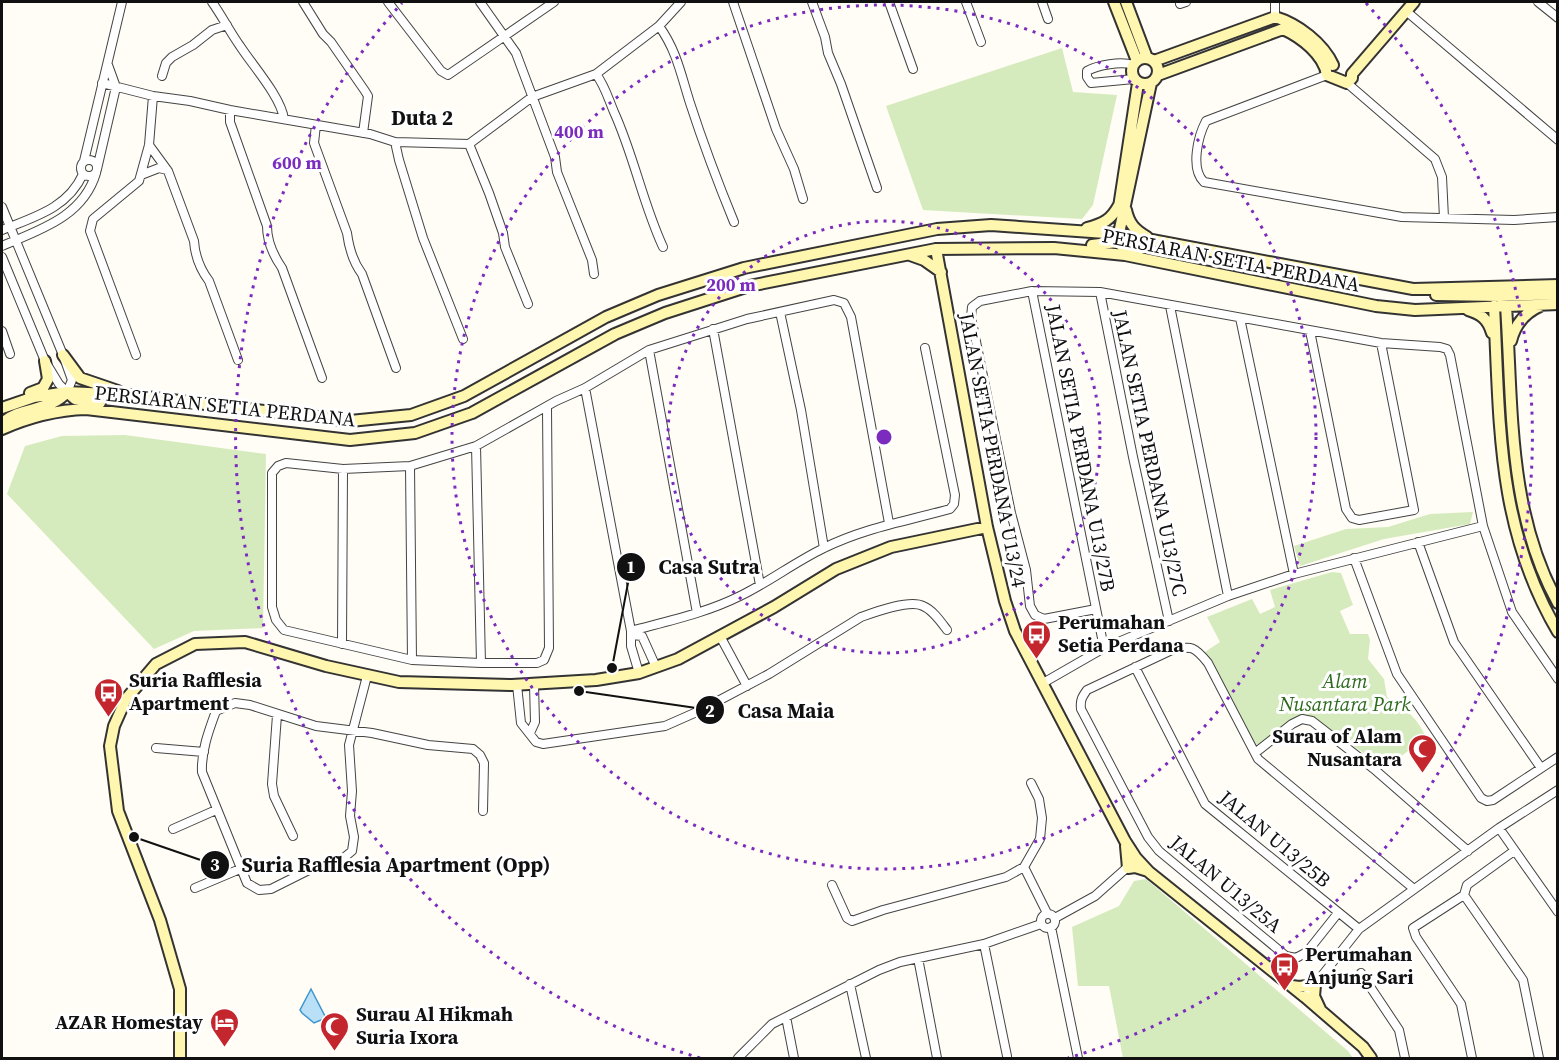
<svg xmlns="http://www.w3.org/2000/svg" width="1559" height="1060" font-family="'Source Serif 4',serif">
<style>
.green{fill:#d5ebbd}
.water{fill:#b9e0f7;stroke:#3f96cf;stroke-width:1.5}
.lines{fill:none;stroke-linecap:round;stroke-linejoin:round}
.street-casing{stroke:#444;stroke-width:10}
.secondary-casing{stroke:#333;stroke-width:14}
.street{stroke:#fff;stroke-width:8}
.secondary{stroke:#fff6b0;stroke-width:10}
.ring{fill:none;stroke:#7b2cbf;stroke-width:3;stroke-dasharray:3 6}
.labels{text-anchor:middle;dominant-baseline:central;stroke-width:6;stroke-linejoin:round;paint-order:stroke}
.street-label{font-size:20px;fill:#111;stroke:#fff}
.poi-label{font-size:20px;font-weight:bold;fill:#111;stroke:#fff;text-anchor:start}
.park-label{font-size:20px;font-style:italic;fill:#2f6b1f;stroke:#fff}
.neighbourhood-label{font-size:21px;font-weight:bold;fill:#111;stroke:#fff}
.centre{fill:#7b2cbf;stroke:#fff;stroke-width:3}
.ring-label{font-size:18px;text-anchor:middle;font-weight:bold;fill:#7b2cbf;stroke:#fff;stroke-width:6;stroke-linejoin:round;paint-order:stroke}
.leader{fill:none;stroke:#111;stroke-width:2}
.callout-dot{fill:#111;stroke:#fff;stroke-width:2}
.mark-label{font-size:18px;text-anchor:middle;font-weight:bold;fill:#fff}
.callout-label{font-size:21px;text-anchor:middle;font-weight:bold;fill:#111;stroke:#fff;stroke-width:6;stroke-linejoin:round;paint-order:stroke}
</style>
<rect width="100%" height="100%" fill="#fffdf5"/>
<path class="green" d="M1062,48L1073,92L1117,95L1093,205L1082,219L923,210L886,106Z
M125,435L266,454L263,628L194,631L154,649L7,494L25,446L62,436Z
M1473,512L1470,524L1384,539L1300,566L1294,546L1346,529L1388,527L1430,514Z
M1332,572L1341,573L1353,605L1340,611L1350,634H1368L1370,640L1368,659L1384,679L1387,697C1404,707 1419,719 1426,738L1404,754L1387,769L1324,726L1302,714L1292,720L1264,746L1253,744L1205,652L1220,642L1207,617L1252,599L1260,614L1275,607L1270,590Z
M1146,879L1348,1051L1353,1058H1123L1109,986H1078L1072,927L1119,906L1134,881Z"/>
<path class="water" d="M311,989L326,1018L314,1023L302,1013L300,1010Z"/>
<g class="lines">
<defs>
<path id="street" d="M212,2C222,16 230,32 240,46C253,66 281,97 284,119
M303,2L323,34L331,42L365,91L368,96L363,133
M388,2L441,71L448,75L554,2
M480,2L516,53L555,157L557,172L592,260L594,274
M733,2L776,129L794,169L803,199
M812,2L825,37L828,53L841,84L877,188
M889,2L913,69
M966,2L981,42
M1042,2L1048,19
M1275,2V17
M1538,2L1558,18
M1180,4L1186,2
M1406,11L1558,140
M659,26C677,51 681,75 690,103C703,143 718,183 734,222
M1133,65C1121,61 1098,65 1087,71V77L1091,83L1134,79
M596,74C605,86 608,98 614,112C634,156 643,204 663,247
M1327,75L1206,121C1198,136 1190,169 1204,182L1402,217L1514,220L1558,217
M162,76L166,63L172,57L193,45L212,30L227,25
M102,83L153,96L190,101L230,110L370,134L395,142L469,144L532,97L596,74L659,26L681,2
M1347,83L1435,159L1442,177L1444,218
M230,110V122L267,226C267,241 273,255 282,268L322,378
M316,125L314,143L347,233C349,248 353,262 362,274L396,368
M395,142L399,160L423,238L463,339
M469,144L489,193L503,233L505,247L528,304
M149,145L168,171L194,241C195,256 200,269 209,281L238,360
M81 168a8 8 0 1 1 16 0a8 8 0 1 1-16 0Z
M84,161L122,2
M97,169L116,87L108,65
M141,175L159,168L167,170
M2,207L63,355L72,380L67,392L59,384L45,361L2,257
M2,230C34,217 68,208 83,174
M2,246C39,230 83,217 96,173
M1032,291L1104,648
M1100,292L1133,457L1169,621
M1170,306L1228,596
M780,312L801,410L824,548
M1240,318L1294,574
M713,329L760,585
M2,331L10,354
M1310,331L1346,509L1352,518L1359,520L1414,510L1381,343
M649,350L697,613
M136,355L90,231L93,219L139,181L149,145L153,96
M585,388L631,631
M547,408L549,648L544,660L537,663H481L412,660L284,630L276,620L272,607V473L278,466L286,463L343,469L410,466L476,446L556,401L585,388L649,350L747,319L834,300L844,303L851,317L889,523
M476,446L481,663
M410,466L412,660
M1418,542L1454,642L1541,768
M1354,558L1397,674L1481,798L1487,801L1493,800L1558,757
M1096,609L1044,619L1035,615L1030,606L1026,570L1011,513L971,317L972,307L980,301L1032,291L1100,292L1381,343L1440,347L1447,349L1450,355L1483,526
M632,635L642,636L656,667
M720,636L747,686
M342,644L343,469
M1135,667L1205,804L1359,929
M639,673L631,646V631C668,621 706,613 740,596C769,582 795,562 824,548C864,528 907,521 950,509L954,504L955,495L925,348
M367,676L349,745L352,791L350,816L354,837L352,851L341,860L313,868L271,889L259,890L247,883L202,772C201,751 209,730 216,711L235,703L250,705L316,726L372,733L428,745L473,749L480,755L484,763L483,811
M1043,683L1104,648L1228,596L1294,574L1483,526L1512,612L1558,679
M517,685L521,723L536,742L543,744L665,726L699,711L769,674L861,617C875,612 910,599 923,606C933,610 941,622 947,630
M277,715L272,784L274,796L293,836
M530,733L535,722L534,685
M156,748L204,752
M1255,753L1292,724L1302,719L1312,721L1374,769L1468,851
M1499,828L1558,912
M173,829L216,810
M1024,867L1047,913
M832,885L847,918L852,921L883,910L1006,877L1024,867L1040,839L1042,818L1039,799L1031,783
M195,888L240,869
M1464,895L1523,980L1539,1058
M1338,913L1307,952L1296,958L1286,956L1159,851L1148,837L1081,709C1080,700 1082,697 1087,690L1172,650C1192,645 1195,647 1208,663L1258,759L1414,889
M1041 921a7 7 0 1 1 14 0a7 7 0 1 1-14 0Z
M1055,918L1095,896L1131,864
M1051,927L1078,1058
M984,944L1007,1056
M918,958L937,1058
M1361,973L1399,1030L1405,1058
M850,984L866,1058
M1305,997L1359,929L1499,828L1558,790
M786,1017L794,1058
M738,1058L772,1024L879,970L900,962L984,944L1041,924
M1472,1058L1461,1004L1416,937L1413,928L1464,895L1467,885L1514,851"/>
<path id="secondary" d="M1114,2L1137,61
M1126,2L1147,58
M1132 71a13 13 0 1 1 26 0a13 13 0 1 1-26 0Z
M1154,61L1275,17C1298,24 1323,43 1333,65
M1158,75L1283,29C1301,37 1324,55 1327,75L1347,83L1352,78V74L1414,2
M1119,207L1138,83
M1126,210C1129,224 1135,230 1147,237
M1087,228C1103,224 1111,220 1119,205
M1118,238L1151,83
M1092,245L1117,242L1126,248L1138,251
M936,249L987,527L1005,601L1015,631L1125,841L1136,858L1149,872L1305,997L1363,1047L1371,1058
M910,255L924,260L941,272
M1436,295L1500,296L1558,294
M1500,296L1506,306C1513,407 1507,511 1558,603
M1494,306C1500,423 1496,527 1558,632
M1468,310C1481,314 1488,319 1492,333
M1511,341C1515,325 1524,313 1540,306
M63,355L80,378L118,391
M67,392L75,399L100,403
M30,393L43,388L48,379L45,361
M2,408L34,397L67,392L129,395L350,421L411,415L464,396L606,317L658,295L744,268L937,229L991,225L1120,234L1413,289L1558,285
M2,423C21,406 50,412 67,392
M2,429C29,417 56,410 86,409L350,440L415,433L472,413L615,334L665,313L749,286L936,249L1054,248L1125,255L1376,306L1415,310L1558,304
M1126,846L1128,868L1135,867L1148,871
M1292,986L1299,987L1315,985L1314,996L1320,1009
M180,1058V989L160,920L118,811L110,746L114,726L126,699L156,664L195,644L245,642L326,666L399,682L512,685L596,680L639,673L678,659L774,607L836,569L891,547L987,527"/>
</defs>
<use href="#street" class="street-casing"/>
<use href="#secondary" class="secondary-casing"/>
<use href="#street" class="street"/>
<use href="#secondary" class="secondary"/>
</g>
<g class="ring">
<circle cx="884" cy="437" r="216"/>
<circle cx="884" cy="437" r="432"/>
<path d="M700 1058A648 648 0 0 1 402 3M1366 3A648 648 0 0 1 1068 1058"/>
</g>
<defs>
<symbol id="bus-pin" viewBox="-11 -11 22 30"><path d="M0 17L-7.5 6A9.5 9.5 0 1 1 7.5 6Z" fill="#c4262e" stroke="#fff"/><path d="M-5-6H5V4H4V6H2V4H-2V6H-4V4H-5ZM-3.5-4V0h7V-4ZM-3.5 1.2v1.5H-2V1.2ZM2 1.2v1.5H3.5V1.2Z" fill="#fff"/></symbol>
<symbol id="mosque-pin" viewBox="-11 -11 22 30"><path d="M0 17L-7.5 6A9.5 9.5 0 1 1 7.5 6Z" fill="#c4262e" stroke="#fff"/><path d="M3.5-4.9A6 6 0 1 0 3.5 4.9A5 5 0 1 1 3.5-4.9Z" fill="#fff"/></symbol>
<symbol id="hotel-pin" viewBox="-11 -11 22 30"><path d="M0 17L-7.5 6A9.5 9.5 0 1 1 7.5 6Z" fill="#c4262e" stroke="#fff"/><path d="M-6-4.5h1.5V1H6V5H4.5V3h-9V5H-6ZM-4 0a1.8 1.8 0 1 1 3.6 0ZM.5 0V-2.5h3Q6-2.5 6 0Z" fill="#fff"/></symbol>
</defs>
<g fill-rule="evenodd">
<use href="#bus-pin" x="1020" y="618" width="33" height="45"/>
<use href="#bus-pin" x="92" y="676" width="33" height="45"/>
<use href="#mosque-pin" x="1406" y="732" width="33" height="45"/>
<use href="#bus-pin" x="1268" y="950" width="33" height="45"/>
<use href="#hotel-pin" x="208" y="1006" width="33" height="45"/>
<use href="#mosque-pin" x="318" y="1010" width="33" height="45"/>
</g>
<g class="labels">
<g class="street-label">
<text transform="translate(1231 260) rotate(11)">PERSIARAN SETIA PERDANA</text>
<text transform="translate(225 406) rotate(6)">PERSIARAN SETIA PERDANA</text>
<text transform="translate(1081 448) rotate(79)">JALAN SETIA PERDANA U13/27B</text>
<text transform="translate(993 450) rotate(79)">JALAN SETIA PERDANA U13/24</text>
<text transform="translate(1150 453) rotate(78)">JALAN SETIA PERDANA U13/27C</text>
<text transform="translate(1275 839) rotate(40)">JALAN U13/25B</text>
<text transform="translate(1226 884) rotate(40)">JALAN U13/25A</text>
</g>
<g class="poi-label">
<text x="1058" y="622">Perumahan<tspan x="1058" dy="23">Setia Perdana</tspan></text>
<text x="129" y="680">Suria Rafflesia<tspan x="129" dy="23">Apartment</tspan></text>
<text x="1402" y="736" text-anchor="end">Surau of Alam<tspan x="1402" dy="23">Nusantara</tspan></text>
<text x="1305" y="954">Perumahan<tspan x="1305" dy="23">Anjung Sari</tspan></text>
<text x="356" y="1014">Surau Al Hikmah<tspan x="356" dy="23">Suria Ixora</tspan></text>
<text x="203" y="1022" text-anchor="end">AZAR Homestay</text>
</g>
<g class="park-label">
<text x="1345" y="681">Alam<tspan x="1345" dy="23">Nusantara Park</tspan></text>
</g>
<g class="neighbourhood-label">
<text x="422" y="117">Duta 2</text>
</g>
</g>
<circle cx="884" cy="437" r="9" class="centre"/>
<g class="ring-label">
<text x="579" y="138">400 m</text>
<text x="297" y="169">600 m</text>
<text x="731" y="291">200 m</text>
</g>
<path class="leader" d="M612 668L631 567M579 691L710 710M134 837L215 865"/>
<g class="callout-dot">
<circle cx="612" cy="668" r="6"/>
<circle cx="579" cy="691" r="6"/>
<circle cx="134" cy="837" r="6"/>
<circle cx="631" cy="567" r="15"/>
<circle cx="710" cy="710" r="15"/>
<circle cx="215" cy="865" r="15"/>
</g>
<g class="mark-label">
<text x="631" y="573">1</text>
<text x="710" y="717">2</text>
<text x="215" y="871">3</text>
</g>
<g class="callout-label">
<text x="709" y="574">Casa Sutra</text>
<text x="786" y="718">Casa Maia</text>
<text x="396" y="872">Suria Rafflesia Apartment (Opp)</text>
</g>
<rect width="1559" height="1060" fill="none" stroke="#111111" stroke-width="6"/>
</svg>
